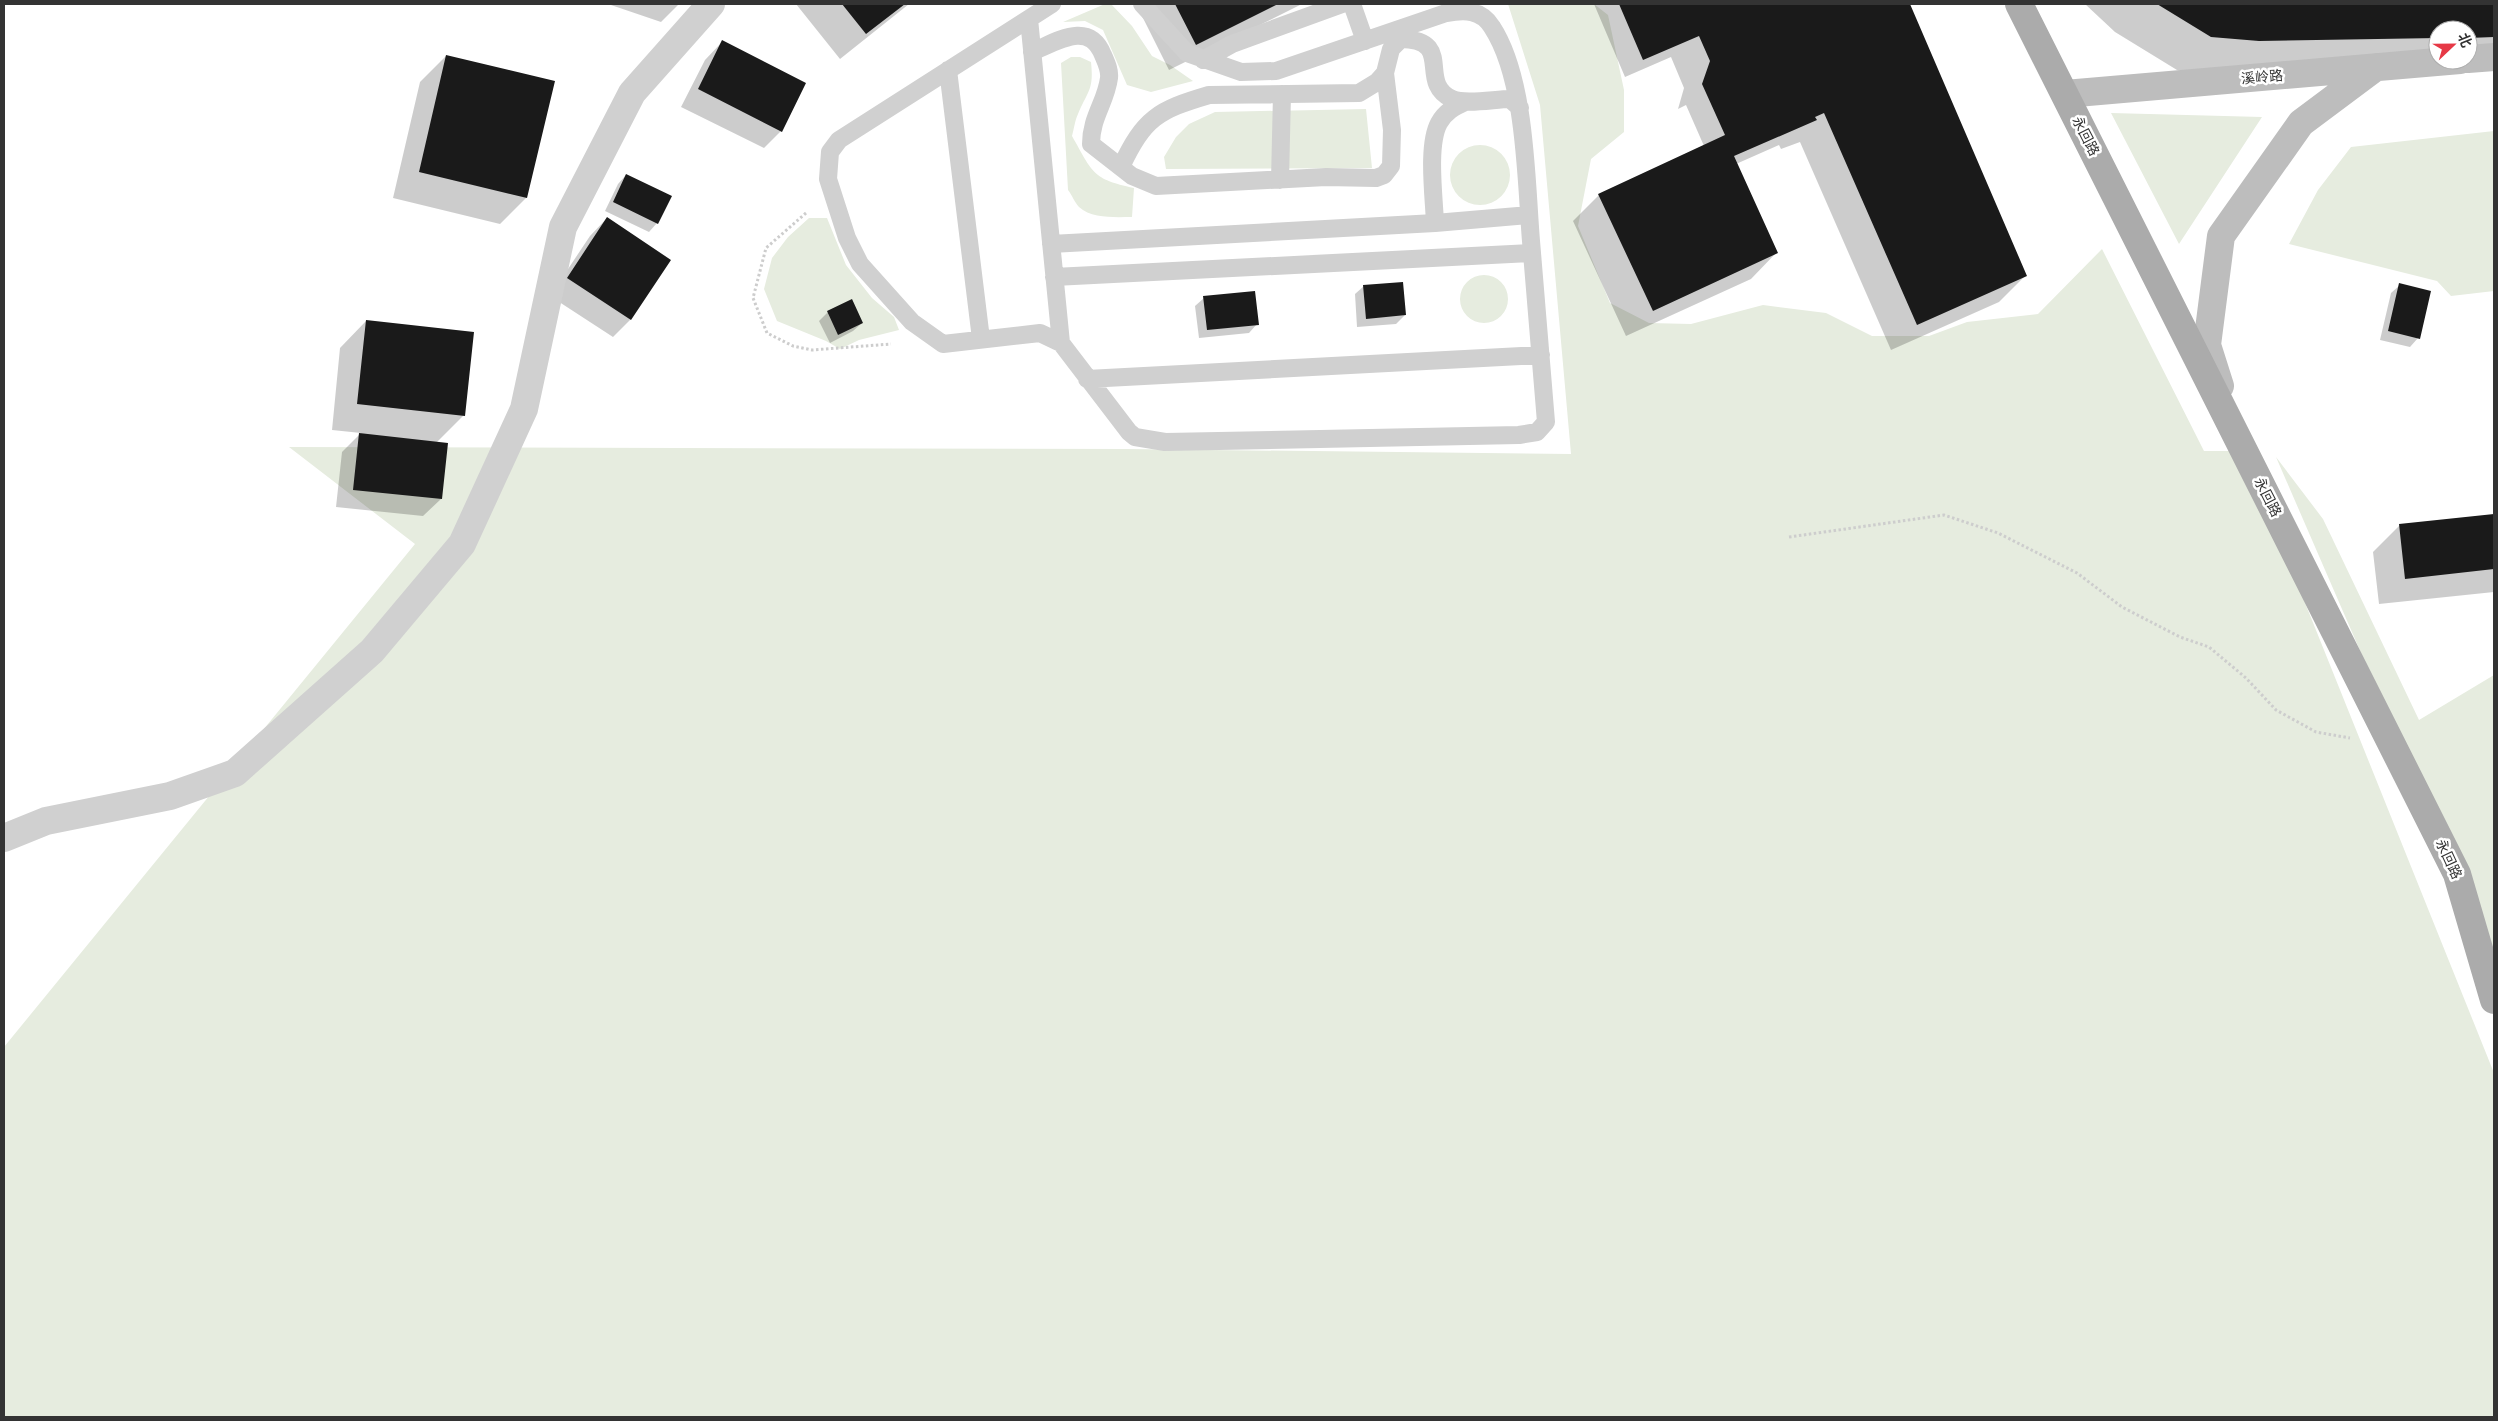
<svg xmlns="http://www.w3.org/2000/svg" width="2498" height="1421" font-family="'Work Sans','Noto Sans SC',sans-serif">
<style>
.green{fill:#e6ecdf}
.shadow{fill:#0003;fill-rule:evenodd}
.building{fill:#1a1a1a}
.lines{fill:none;stroke-linecap:round;stroke-linejoin:round}
.path{stroke:#cdcdcd;stroke-width:3;stroke-dasharray:2.5 2.5;stroke-linecap:butt}
.lane{stroke:#d0d0d0;stroke-width:18}
.street{stroke:#d0d0d0;stroke-width:28}
.secondary{stroke:#bdbdbd;stroke-width:28}
.primary{stroke:#ababab;stroke-width:28}
.labels{text-anchor:middle;dominant-baseline:central;stroke-width:5;stroke-linejoin:round;paint-order:stroke}
.street-label{font-size:14px;fill:#333;stroke:#fff}
</style>
<rect width="100%" height="100%" fill="#fff"/>
<path class="green" d="M1105,4H1111L1132,26L1152,56L1170,65L1193,81L1151,92L1127,85L1103,30L1085,21L1063,22Z
M1508,4H1594L1608,15L1624,90V132L1591,159L1578,226L1610,303L1649,323L1691,324L1763,305L1826,313L1872,336H1929L1967,322L2038,314L2102,249L2204,451H2244L2494,1073V1417H4V1047L415,544L289,447L1126,449L1571,454L1540,105Z
M1071,57H1080L1091,62C1094,90 1088,90 1078,114C1075,120 1074,129 1072,136C1093,173 1092,179 1134,188L1132,217C1116,217 1092,219 1079,207C1075,203 1072,195 1068,190L1061,63Z
M1366,109L1372,168L1166,169L1164,157L1176,137L1189,124L1215,112Z
M2111,113L2262,117L2179,244Z
M2494,131V291L2451,296L2437,281L2289,244L2318,190L2351,147Z
M1450 175a30 30 0 1 1 60 0a30 30 0 1 1-60 0Z
M809,218H827L846,265L872,298L894,317L899,330L859,340L840,349L826,341L777,321L764,289L772,258L788,237Z
M1460 299a24 24 0 1 1 48 0a24 24 0 1 1-48 0Z
M2276,457L2323,519L2419,720L2494,675V1000L2457,874Z"/>
<path class="shadow" d="M608,4H679L661,22Z
M796,4H909L840,59Z
M1136,4H1302L1169,70Z
M1594,4H1909L2025,276L1999,302L1891,350L1800,142L1781,149L1779,145L1736,164L1777,252L1751,279L1626,336L1573,221L1599,195L1704,146L1686,105L1678,109L1684,88L1671,57L1625,77Z
M2085,4H2494V70L2225,74L2177,70L2115,32ZM2438,30H2468V60H2438Z
M722,42L781,131L764,148L681,107L705,60Z
M446,56L526,198L500,224L393,198L420,82Z
M626,175L657,223L649,232L605,211L618,184Z
M607,218L630,320L613,337L550,296L590,236Z
M2400,285L2418,338L2410,347L2380,340L2391,293Z
M1364,286L1405,315L1396,324L1357,327L1355,294Z
M1204,298L1257,324L1249,333L1199,338L1195,306Z
M828,312L862,323L853,331L830,343L819,321Z
M366,321L464,415L436,443L441,499L423,516L336,507L342,452L361,433L332,430L340,348Z
M2494,516V592L2379,604L2373,552L2399,526Z"/>
<path class="building" d="M842,4H905L866,34Z
M1175,4H1278L1196,45Z
M1619,4H1910L2027,276L1917,325L1824,113L1815,117L1817,120L1734,156L1778,253L1653,311L1598,194L1725,135L1702,84L1710,61L1699,36L1643,60Z
M2157,4H2494V37L2468,38V30H2438V38L2259,41L2211,37Z
M722,40L806,83L782,132L698,89Z
M446,55L555,81L527,198L419,172Z
M626,174L672,196L658,224L613,202Z
M607,217L671,260L631,320L567,278Z
M1403,282L1406,315L1366,319L1363,285Z
M2399,283L2431,291L2420,339L2388,331Z
M1255,291L1259,325L1207,330L1203,296Z
M852,299L863,323L838,335L827,311Z
M366,320L474,332L465,416L357,404Z
M359,433L448,443L442,499L353,490Z
M2494,514V569L2405,579L2399,524Z"/>
<g class="lines">
<path class="path" d="M806,213L766,248L753,298L767,333L793,346L812,350L891,344
M1789,537L1944,515L1998,533L2077,573L2122,607L2180,637L2209,647L2246,678L2276,710L2316,732L2350,738"/>
<path class="lane" d="M1052,4L839,140L830,152L828,179L847,238L860,264L912,322L943,344L1040,333L1061,343L1129,432L1135,437L1165,442L1519,435L1537,432L1546,422C1541,362 1536,302 1531,241C1526,180 1526,79 1492,27C1481,9 1464,10 1446,13L1276,71L1241,72L1187,53L1142,4
M1352,4L1365,41
M1029,19L1061,343
M1032,52C1058,41 1089,20 1103,55C1106,62 1110,70 1109,78C1106,102 1091,117 1091,144L1132,176L1156,186L1326,177L1376,178L1384,175L1391,166L1392,130L1385,73L1391,49L1401,39C1456,40 1416,82 1452,99C1465,105 1495,99 1510,99L1520,108
M1203,60L1232,44L1342,4
M948,70L981,339
M1465,102C1454,107 1445,112 1439,123C1427,145 1434,197 1435,223L1529,215
M1121,167C1144,118 1158,110 1209,95L1359,93L1377,82L1385,73
M1280,180L1282,94
M1051,244L1435,223
M1054,277L1532,253
M1087,379L1541,355"/>
<path class="street" d="M4,838L46,821L170,796L235,773L372,651L462,544L524,409L563,227L632,93L711,4"/>
<path class="secondary" d="M2468,59L2494,57
M2065,94L2460,60
M2220,386L2207,345L2221,236L2301,123L2376,67"/>
<path class="primary" d="M2019,4L2457,874L2494,1000"/>
</g>
<g class="labels">
<g class="street-label">
<text transform="translate(2262 77) rotate(-5)">溪岭路</text>
<text transform="translate(2086 136) rotate(63)">永回路</text>
<text transform="translate(2268 497) rotate(63)">永回路</text>
<text transform="translate(2449 859) rotate(65)">永回路</text>
</g>
</g>
<rect width="2498" height="1421" fill="none" stroke="#333333" stroke-width="10"/>
<g transform="translate(2453 45) rotate(68)"><circle r="24" fill="#ffffff" stroke="#adadad"/>
<path d="M0-4L9 19L0 12L-9 19Z" fill="#e63946"/>
<text y="-8" font-size="14" font-weight="bold" text-anchor="middle" fill="#333333">北</text>
</g>
</svg>
